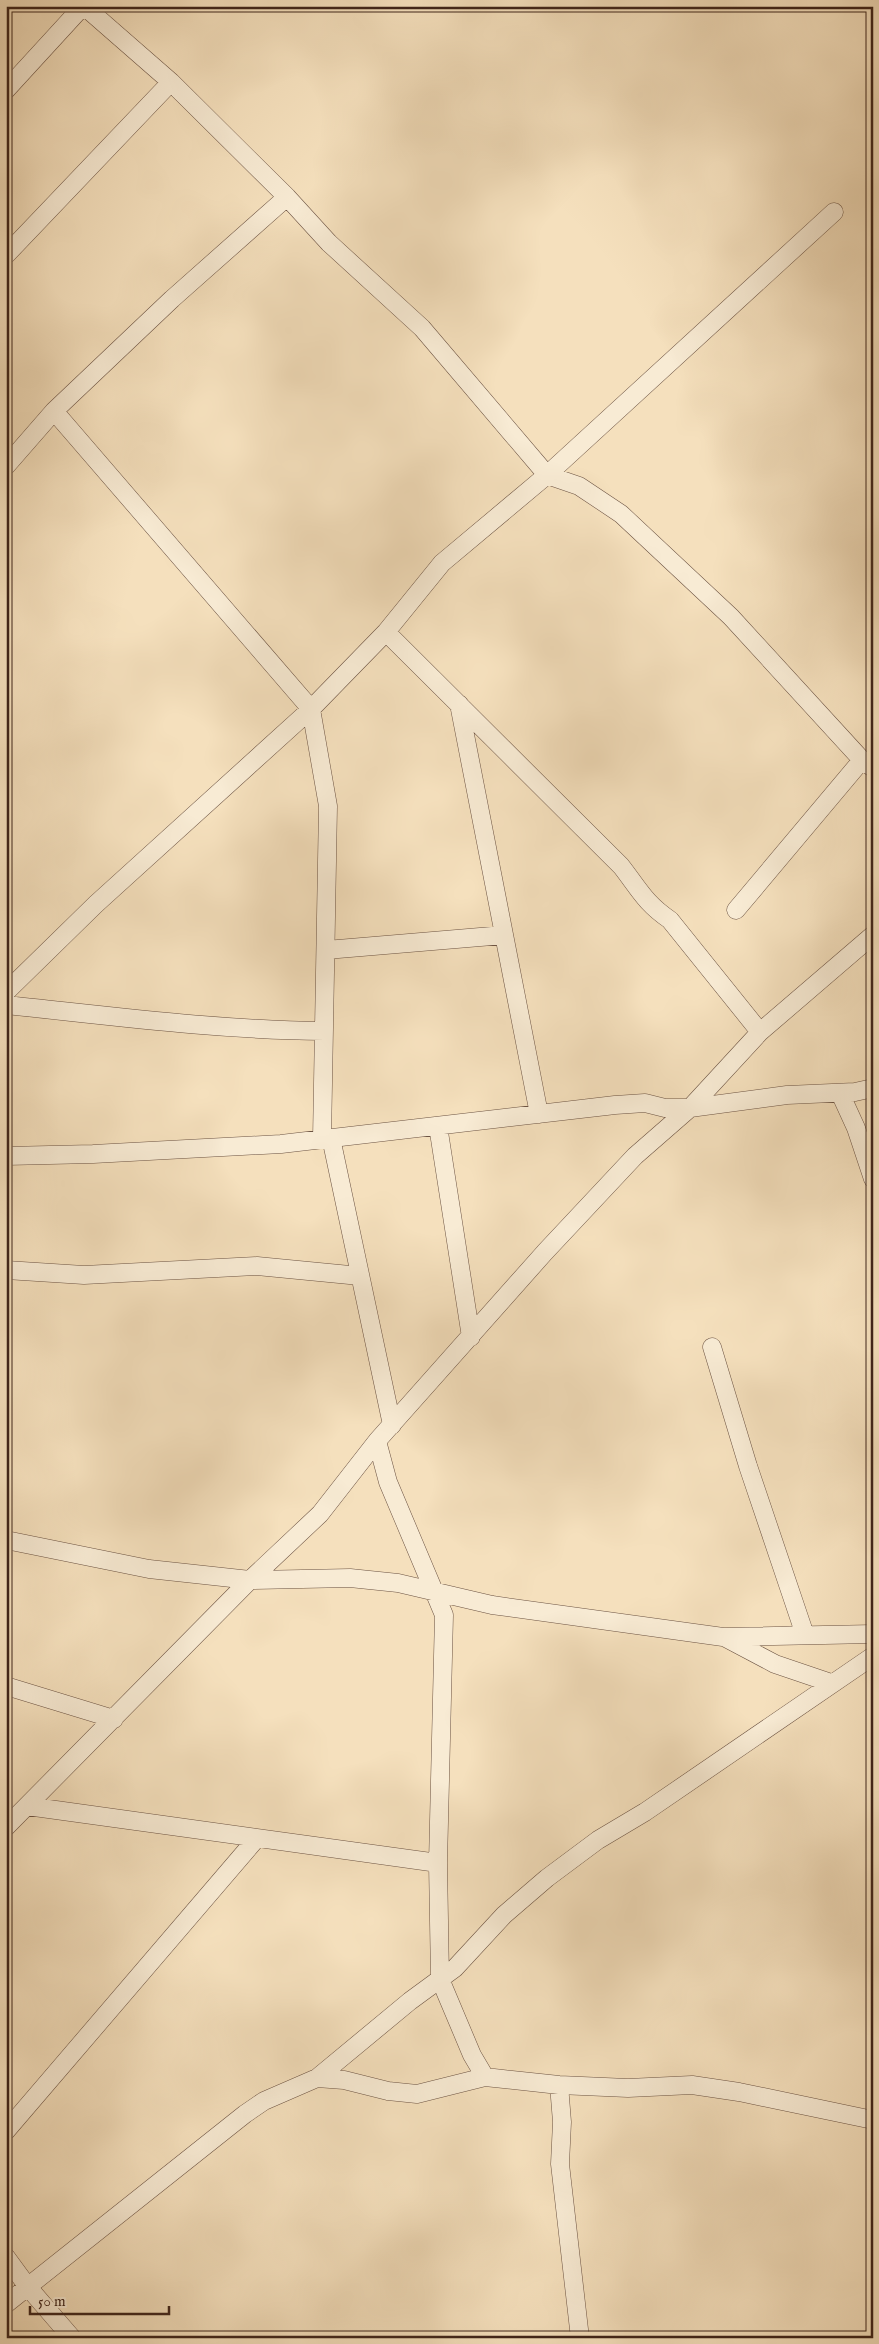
<svg xmlns="http://www.w3.org/2000/svg" width="879" height="2344" font-family="'IM FELL English',serif">
<style>
.lines{fill:none;stroke-linecap:round;stroke-linejoin:round}
.street-casing{stroke:#6c5343;stroke-width:19}
.street{stroke:#f8ebd4;stroke-width:18}
</style>
<rect width="100%" height="100%" fill="#f5e0bd"/>
<filter id="stains"><feTurbulence type="fractalNoise" baseFrequency=".004" numOctaves="4"/><feColorMatrix values="0 0 0 0 .2 0 0 0 0 .09 0 0 0 0 .02 0 0 0 .5 -.17"/></filter>
<radialGradient id="worn" r=".72"><stop offset=".6" stop-color="#630" stop-opacity="0"/><stop offset="1" stop-color="#630" stop-opacity=".3"/></radialGradient>
<g class="lines">
<defs>
<path id="street" d="M84,6L171,82L287,197L329,243L422,328L547,475L579,486L621,514L731,617L862,760L873,768
M6,90L83,6
M6,255L171,82
M54,411L311,709L328,806L322,1139
M6,466L54,411L172,299L287,197
M386,632L621,866C639,889 645,903 670,920L760,1032
M459,704L539,1114
M736,910L862,760
M326,950L504,935
M6,992L96,904L311,709L386,632L442,563L547,475L834,212
M6,1005C112,1016 217,1030 324,1031
M840,1093L856,1128L873,1179
M438,1126L471,1337
M331,1138L392,1425
M6,1156L93,1154L281,1144L615,1105L645,1103L665,1108H690L787,1095L855,1092L873,1088
M6,1270L84,1275L257,1266L360,1276
M712,1347L748,1466L805,1635
M377,1441L388,1482L444,1615L438,1863L440,1979L472,2055L485,2077
M6,1540L149,1569L250,1580L350,1578L398,1583L492,1605L723,1637L873,1634
M726,1638L775,1664L831,1683
M6,1686L114,1719
M27,1806L438,1863
M6,1827L250,1580L320,1514L377,1441L545,1252L635,1156L690,1108L760,1032L873,935
M317,2078L344,2080L388,2091L417,2094L485,2077L559,2085L628,2088L692,2085L739,2092L873,2120
M559,2085L562,2122L560,2164L580,2338
M6,2131L257,1838
M6,2257L28,2287L72,2338
M6,2304L245,2114L264,2101L317,2078L410,2001L455,1968L504,1915L547,1878L598,1840L645,1812L873,1656"/>
</defs>
<use href="#street" class="street-casing"/>
<use href="#street" class="street"/>
</g>
<rect width="879" height="2344" fill="none" stroke="#f5e0bd" stroke-width="25"/>
<rect x="8" y="8" width="864" height="2329" fill="none" stroke="#3f241a" stroke-width="2.5"/>
<rect x="12" y="12" width="854" height="2319" fill="none" stroke="#3f241a"/>
<path d="M30 2306v8h139v-8" fill="none" stroke="#3f241a" stroke-width="2.5"/>
<text x="38" y="2306" font-size="15" fill="#3f241a" stroke="#f8ebd4" stroke-width="4" paint-order="stroke">50 m</text>
<rect width="100%" height="100%" filter="url(#stains)"/>
<rect width="100%" height="100%" fill="url(#worn)"/>
</svg>
